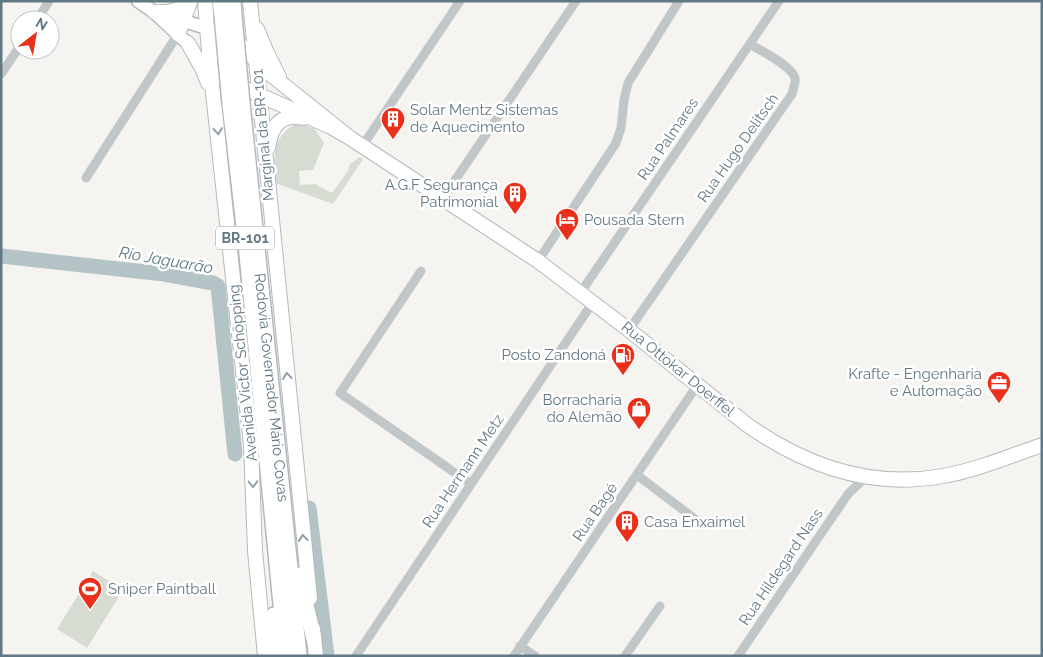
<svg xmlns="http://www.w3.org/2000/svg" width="1043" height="657" font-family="Raleway,sans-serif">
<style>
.grass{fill:#d6dcd1}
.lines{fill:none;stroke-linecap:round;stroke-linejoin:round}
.river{stroke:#b4c4c6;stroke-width:15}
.secondary-casing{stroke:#b3babd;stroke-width:15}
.primary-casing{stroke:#b4b9bc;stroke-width:16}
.highway-casing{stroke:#b4b8ba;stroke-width:18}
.street{stroke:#c1c6c8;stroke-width:9}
.secondary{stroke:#fff;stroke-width:12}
.primary{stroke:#fff;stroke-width:14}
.highway{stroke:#fff;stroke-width:15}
.highway-bridge-casing{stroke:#b4b8ba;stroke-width:18;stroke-linecap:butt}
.highway-bridge{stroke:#fff;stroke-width:15}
.oneway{stroke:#91a0a8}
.labels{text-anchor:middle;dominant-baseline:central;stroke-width:5;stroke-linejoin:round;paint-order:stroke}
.shield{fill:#fff;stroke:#91a0a8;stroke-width:1}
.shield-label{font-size:14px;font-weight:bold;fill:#627883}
.poi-label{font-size:15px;fill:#627883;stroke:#fff;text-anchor:start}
.street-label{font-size:15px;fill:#627883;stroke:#fff}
.water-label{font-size:16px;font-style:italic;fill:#5e7b80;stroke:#fff}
</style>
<rect width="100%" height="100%" fill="#f5f4f0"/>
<path class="grass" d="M294,125H302L314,128L324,143L313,170L299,171L300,185L315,184L332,193L348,171L350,164L360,157L363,159L333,204L275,183C274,160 271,138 294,125Z
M93,571L123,590L87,648L57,629Z"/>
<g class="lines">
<path class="river" d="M1,256L164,274L213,283L218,286L235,454
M309,508L327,656"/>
<defs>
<path id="secondary" d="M138,1L154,12L184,40
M157,13L207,28L216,32"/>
<path id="primary" d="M205,1L210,65L251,445L255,551L265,656
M250,1L310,598
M154,12C169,13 178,11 190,2
M257,29L267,53L279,77
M178,34L190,2
M188,43L203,70L208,83
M350,138L285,86L256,62L251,53L236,42L228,38L217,39L209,50C212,62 216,72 226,80L331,127L350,138L538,261L629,330L746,424C805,466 871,489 943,476C977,470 1010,456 1042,445
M268,148C271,126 280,113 304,118
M313,629L316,656"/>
<g id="highway">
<path d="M220,1L222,15"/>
<path d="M233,1L234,16"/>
<path id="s1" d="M242,103L299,656"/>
<path d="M230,104L246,244L286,656"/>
<path d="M299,575L314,639"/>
<path d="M273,656L274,615"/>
</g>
</defs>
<use href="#secondary" class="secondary-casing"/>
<use href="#primary" class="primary-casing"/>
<use href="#highway" class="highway-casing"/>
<path class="street" d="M37,20L49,1
M1,74L20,46
M363,145L460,1
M86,178L178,34
M443,198L576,1
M538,261L616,143L621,128L624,100L628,83L679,1
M421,271L340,393L471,484
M581,292L779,1
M629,330L792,94C793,89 796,84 795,78C791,65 761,51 750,44
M637,475L695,519
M520,646L535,656
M356,656L593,302
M514,656L698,384
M625,656L660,606
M738,656L848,494L867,476"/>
<use href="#secondary" class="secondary"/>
<use href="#primary" class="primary"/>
<use href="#highway" class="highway"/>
<defs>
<path id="highway-bridge" d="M222,15L230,104
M234,16L242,103"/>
</defs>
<use href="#highway-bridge" class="highway-bridge-casing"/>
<use href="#highway-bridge" class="highway-bridge"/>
</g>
<defs><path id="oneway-chevron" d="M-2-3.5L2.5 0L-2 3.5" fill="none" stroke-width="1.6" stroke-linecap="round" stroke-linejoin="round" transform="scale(1.25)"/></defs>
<g class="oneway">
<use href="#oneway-chevron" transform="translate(218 131) rotate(84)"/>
<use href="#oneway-chevron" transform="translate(287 376) rotate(-96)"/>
<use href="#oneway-chevron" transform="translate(253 484) rotate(88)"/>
<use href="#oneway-chevron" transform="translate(303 538) rotate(-96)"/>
</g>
<defs>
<symbol id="building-pin" viewBox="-11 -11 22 30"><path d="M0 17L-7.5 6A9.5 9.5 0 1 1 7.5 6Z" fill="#ea2f1b" stroke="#fff"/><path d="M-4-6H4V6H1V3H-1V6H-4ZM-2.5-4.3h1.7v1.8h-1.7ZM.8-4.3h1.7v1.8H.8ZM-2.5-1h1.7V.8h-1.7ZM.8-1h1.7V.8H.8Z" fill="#fff"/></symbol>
<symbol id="hotel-pin" viewBox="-11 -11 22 30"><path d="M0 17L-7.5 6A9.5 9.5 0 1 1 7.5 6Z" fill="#ea2f1b" stroke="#fff"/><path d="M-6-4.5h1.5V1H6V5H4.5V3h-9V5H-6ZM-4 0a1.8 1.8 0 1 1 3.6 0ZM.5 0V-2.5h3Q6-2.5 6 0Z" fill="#fff"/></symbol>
<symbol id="fuel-pin" viewBox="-11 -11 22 30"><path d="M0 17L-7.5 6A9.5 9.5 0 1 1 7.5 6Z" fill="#ea2f1b" stroke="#fff"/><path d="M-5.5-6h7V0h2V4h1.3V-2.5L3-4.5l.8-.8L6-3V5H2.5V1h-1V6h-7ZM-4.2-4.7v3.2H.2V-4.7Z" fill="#fff"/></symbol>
<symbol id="office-pin" viewBox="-11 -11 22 30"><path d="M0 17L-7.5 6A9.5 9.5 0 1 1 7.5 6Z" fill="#ea2f1b" stroke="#fff"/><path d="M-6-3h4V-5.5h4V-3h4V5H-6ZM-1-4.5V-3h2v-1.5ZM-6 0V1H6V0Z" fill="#fff"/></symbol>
<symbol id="shop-pin" viewBox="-11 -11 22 30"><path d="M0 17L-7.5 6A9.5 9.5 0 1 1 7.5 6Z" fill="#ea2f1b" stroke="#fff"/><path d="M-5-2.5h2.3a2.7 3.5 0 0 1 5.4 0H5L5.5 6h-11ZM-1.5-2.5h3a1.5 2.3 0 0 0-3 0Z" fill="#fff"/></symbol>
<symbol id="stadium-pin" viewBox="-11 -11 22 30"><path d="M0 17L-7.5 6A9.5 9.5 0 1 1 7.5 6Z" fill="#ea2f1b" stroke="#fff"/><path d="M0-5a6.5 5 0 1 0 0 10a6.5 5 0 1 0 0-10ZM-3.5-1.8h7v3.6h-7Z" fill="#fff"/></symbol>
</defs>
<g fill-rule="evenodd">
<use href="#building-pin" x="379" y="105" width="28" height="38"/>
<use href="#building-pin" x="501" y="180" width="28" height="38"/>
<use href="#hotel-pin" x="553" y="206" width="28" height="38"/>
<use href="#fuel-pin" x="609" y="341" width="28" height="38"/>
<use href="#office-pin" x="985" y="369" width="28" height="38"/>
<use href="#shop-pin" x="625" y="395" width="28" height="38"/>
<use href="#building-pin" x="613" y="508" width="28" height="38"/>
<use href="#stadium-pin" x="76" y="575" width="28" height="38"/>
</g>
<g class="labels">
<rect class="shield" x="216" y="226.5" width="58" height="23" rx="4"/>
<g class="shield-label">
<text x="245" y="238">BR-101</text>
</g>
<g class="poi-label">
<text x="410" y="110">Solar Mentz Sistemas<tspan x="410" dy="17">de Aquecimento</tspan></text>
<text x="498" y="185" text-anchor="end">A.G.F Segurança<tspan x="498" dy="17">Patrimonial</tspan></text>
<text x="584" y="220">Pousada Stern</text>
<text x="606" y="355" text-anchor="end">Posto Zandoná</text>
<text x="982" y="374" text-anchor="end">Krafte - Engenharia<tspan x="982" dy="17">e Automação</tspan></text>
<text x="622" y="400" text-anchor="end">Borracharia<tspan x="622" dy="17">do Alemão</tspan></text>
<text x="644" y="522">Casa Enxaimel</text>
<text x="108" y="589">Sniper Paintball</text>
</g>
<g class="street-label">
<text transform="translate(263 135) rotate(-95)">Marginal da BR-101</text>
<text transform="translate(668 139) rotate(-56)">Rua Palmares</text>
<text transform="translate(738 148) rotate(-55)">Rua Hugo Delitsch</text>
<text transform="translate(678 369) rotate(39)">Rua Ottokar Doerffel</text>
<text transform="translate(243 373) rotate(-96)">Avenida Victor Schöpping</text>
<text stroke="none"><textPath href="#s1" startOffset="286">Rodovia Governador Mário Covas</textPath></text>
<text transform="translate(463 471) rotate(-56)">Rua Hermann Metz</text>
<text transform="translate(595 512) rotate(-56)">Rua Bagé</text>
<text transform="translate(781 567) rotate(-56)">Rua Hildegard Nass</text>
</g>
<g class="water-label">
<text transform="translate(166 260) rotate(10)">Rio Jaguarão</text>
</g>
</g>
<rect width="1043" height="657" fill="none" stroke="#627883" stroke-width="5"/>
<g transform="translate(35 35) rotate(31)"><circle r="24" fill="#ffffff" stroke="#c0c9cd"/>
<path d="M0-4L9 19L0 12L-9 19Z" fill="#ea2f1b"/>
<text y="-8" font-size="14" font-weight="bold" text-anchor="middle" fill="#627883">N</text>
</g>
</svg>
